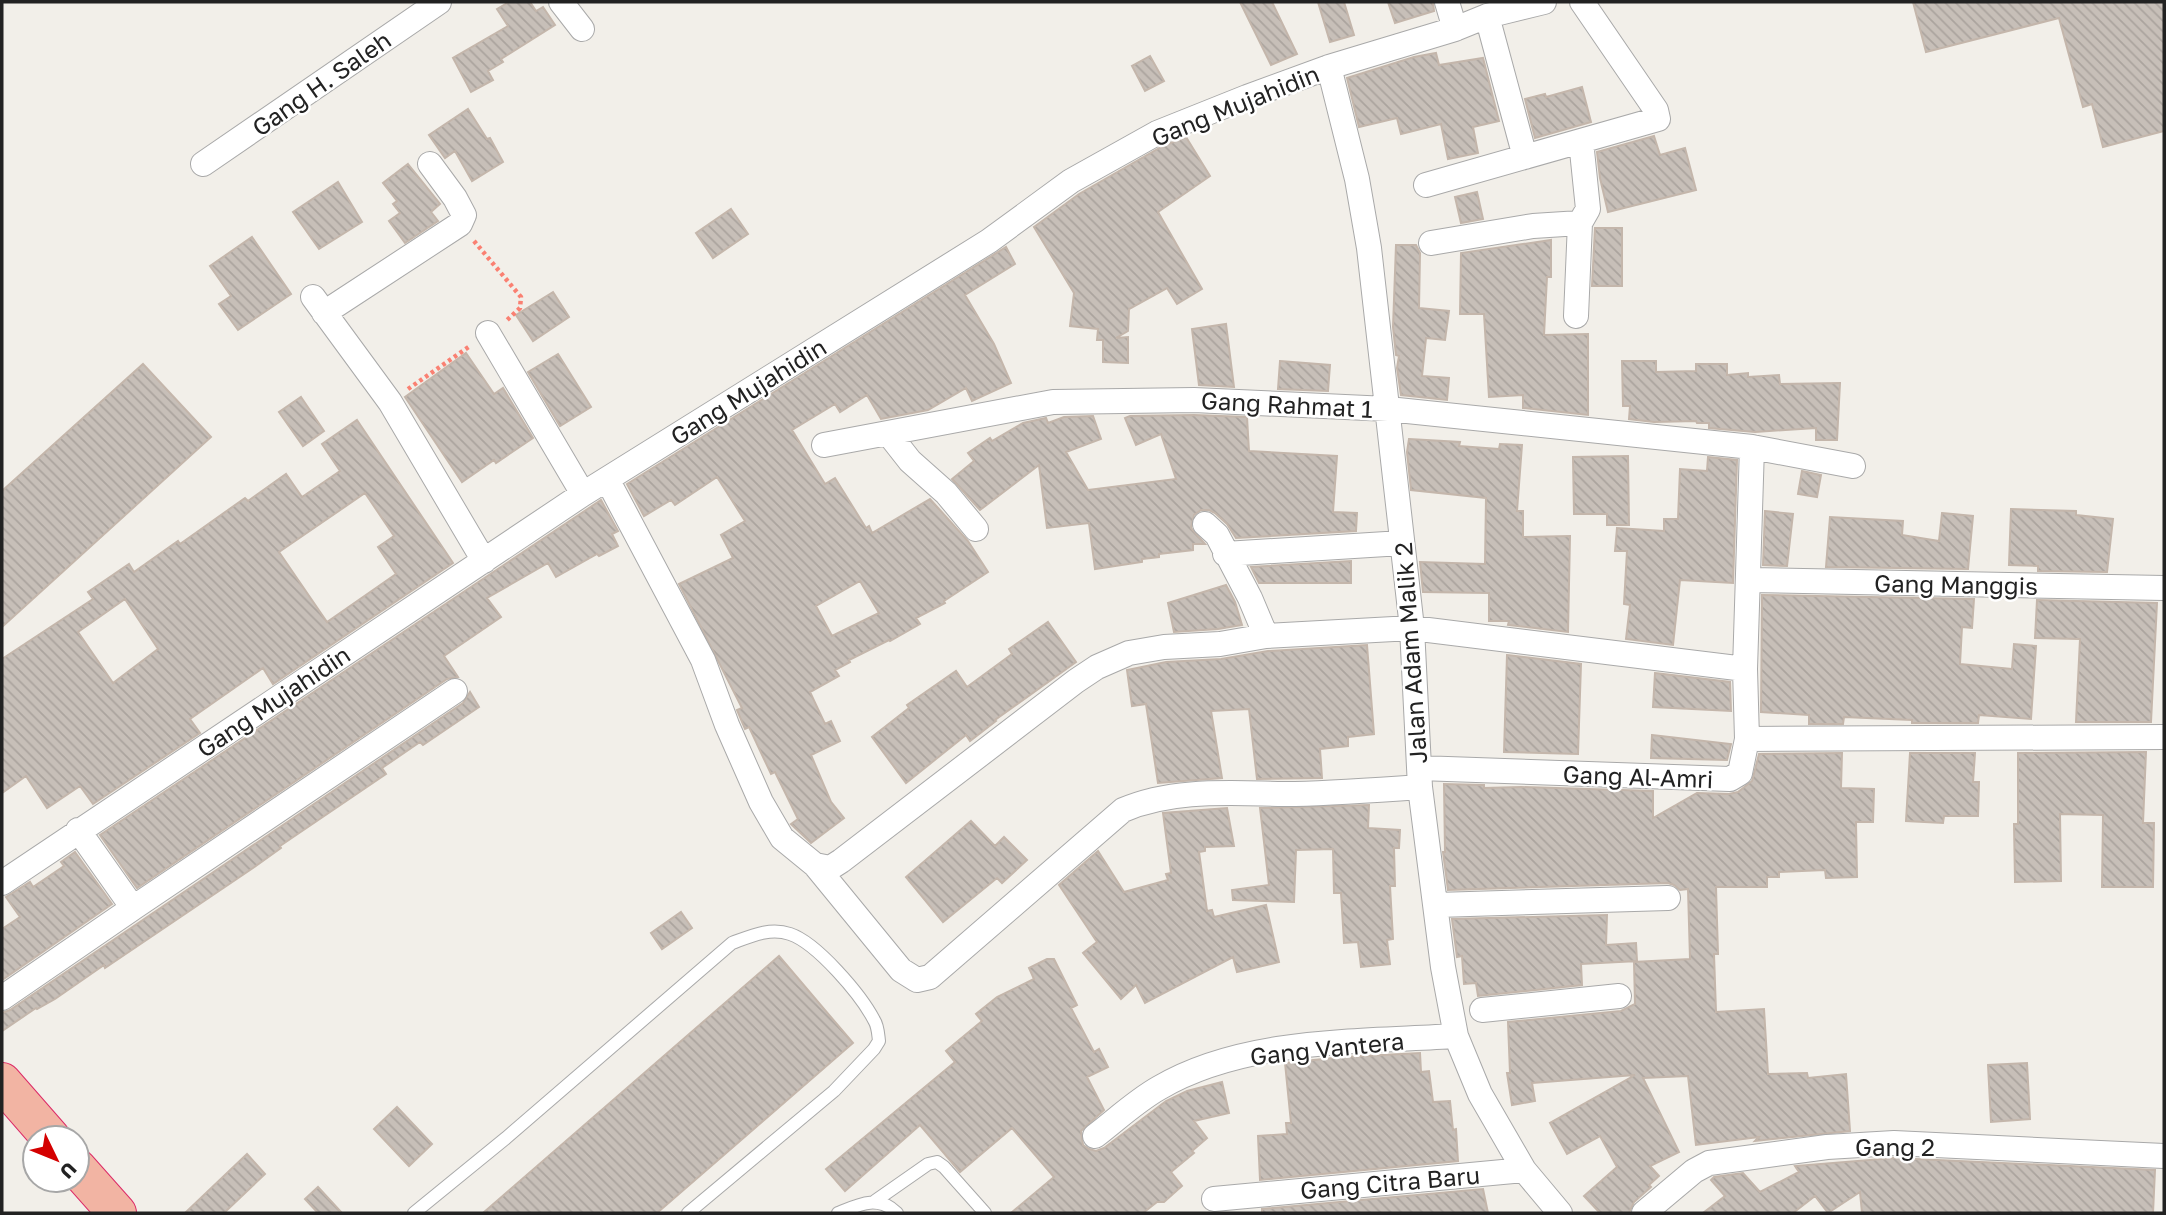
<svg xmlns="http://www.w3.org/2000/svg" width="2166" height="1215" font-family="'Golos Text',sans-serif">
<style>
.building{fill:url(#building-back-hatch);stroke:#c4b6ab;stroke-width:2;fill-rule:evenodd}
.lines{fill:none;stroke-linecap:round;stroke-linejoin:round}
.service-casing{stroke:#a9a9a9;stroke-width:14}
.minor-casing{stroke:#a9a9a9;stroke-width:26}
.trunk-casing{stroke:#dc2a67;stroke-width:40}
.path{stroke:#fa8072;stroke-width:4.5;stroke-dasharray:3.5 3.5;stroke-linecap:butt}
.service{stroke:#fff;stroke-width:12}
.minor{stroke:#fff;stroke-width:24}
.trunk{stroke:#f2b4a3;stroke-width:38}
.labels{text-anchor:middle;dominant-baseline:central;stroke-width:5;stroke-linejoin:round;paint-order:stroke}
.street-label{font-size:24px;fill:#222;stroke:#fff}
</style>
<defs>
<pattern id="building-back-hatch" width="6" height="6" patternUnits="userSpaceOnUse" patternTransform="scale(1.75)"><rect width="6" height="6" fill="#c7bfb8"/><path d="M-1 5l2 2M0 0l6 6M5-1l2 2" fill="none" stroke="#aba49e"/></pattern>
</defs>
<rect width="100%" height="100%" fill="#f2efe9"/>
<path class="building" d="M509,2H530L536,11L543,7L555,25L501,59L503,62L488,71L493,80L471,92L453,58L508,26L497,9Z
M1240,2H1272L1297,54L1271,65Z
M1318,2H1344L1354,35L1330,42Z
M1388,2H1433L1434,11L1395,23Z
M1913,2H2164V131L2103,147L2092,104L2083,107L2059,18L1926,52Z
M1436,53L1439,65L1483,58L1499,121L1473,127L1478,153L1448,159L1441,124L1401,134L1397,118L1359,127L1347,78L1414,57Z
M1150,56L1164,81L1145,91L1132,66Z
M1582,87L1591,122L1535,138L1525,99L1545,94L1546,97Z
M468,109L487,139L490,138L503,162L472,181L455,151L445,158L429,135Z
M1654,136L1660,155L1685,148L1696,190L1608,212L1600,178L1597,152Z
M1186,137L1210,176L1158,212L1202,289L1177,304L1167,288L1129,309L1128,331L1116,338L1128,337V363L1103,362V340H1097L1098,329L1070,326L1074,293L1034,227L1079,194L1163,146Z
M408,164L440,204L431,212L438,221L405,243L389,221L400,213L393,204L397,201L383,183Z
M338,182L362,222L319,249L293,212Z
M1477,192L1483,219L1461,223L1455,197Z
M731,209L748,234L713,258L696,233Z
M1595,228H1622V286H1592Z
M252,237L291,294L238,330L219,304L231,296L210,266Z
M1551,240V277H1547L1544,335L1588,334V415L1523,408V395L1489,397L1484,314H1460L1461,253Z
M1396,245H1416L1420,253L1419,308L1449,311L1445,340L1426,338L1422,376L1449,378L1447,400L1401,395L1397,368L1399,356L1396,355L1393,327Z
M1006,247L1015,264L965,295L994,344L1011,383L972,401L966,388L928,410L881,419L867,395L840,412L835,404L792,430L825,484L835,478L866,528L869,526L872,533L930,499L968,541L988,572L944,601L945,603L916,618L920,624L890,641L889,640L849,660L850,662L835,670L839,676L810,692L825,724L831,721L840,741L811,755L831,802L844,818L811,843L791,824L798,819L775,772L771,774L749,727L745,729L737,710L742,708L679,584L733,558L721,535L745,521L717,477L675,505L671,500L644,516L627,484ZM860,581L879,613L832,636L816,606Z
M553,292L569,317L533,341L516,315Z
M1226,324L1234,387L1199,385L1192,329Z
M466,353L494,394L503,388L533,438L496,463L494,460L462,482L405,397Z
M558,354L591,407L560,426L528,372Z
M1280,361L1330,365L1328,391L1278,389Z
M1622,361H1656V372L1696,371V364H1727V375L1748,373V377L1779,375L1780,384L1840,383L1837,440H1816V428L1755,432L1709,428V423H1697L1696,421L1654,422L1629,419L1630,406H1623Z
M143,364L211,437L2,627V491Z
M301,397L324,431L303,446L279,412Z
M1194,415L1247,417L1249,451L1337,456L1333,512L1357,513L1356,531L1236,538L1227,524L1215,513L1209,510H1201L1194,515L1191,528L1205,544H1193V550L1159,554V557L1142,559V562L1095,569L1089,523L1047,528L1039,465L980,510L952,479L974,461L968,453L990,438L992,441L1023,423L1046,418L1048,423L1064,417L1093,416L1101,439L1066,452L1088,490L1176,479L1161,434L1136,445L1125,418L1130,416Z
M357,420L453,563L273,684L263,668L190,719L200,733L93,804L80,786L47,808L26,776L2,793V659L93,599L88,592L129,564L134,572L178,541L180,544L245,498L248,501L286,474L302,497L340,471L322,444ZM365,493L394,536L378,547L396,574L327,622L279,552ZM125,599L158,649L113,683L78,632Z
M1409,439L1460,442L1459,446L1499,449L1500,444L1522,445L1517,511H1523V537L1570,536L1568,632L1508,625L1509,621H1489V593L1423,592L1420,562L1485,564L1486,498L1411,490L1407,452Z
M1628,456L1629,525H1607V514H1574L1573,457Z
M1708,457L1737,460L1733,583L1680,580L1673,645L1626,639L1630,605L1624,604L1627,551H1615L1617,528L1664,531V519H1678L1680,469L1707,471Z
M1802,471L1821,475L1817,497L1798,494Z
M601,500L618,531L612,534L618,546L599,556L597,554L556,577L548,563L487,598L501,617L444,656L458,677L447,679L137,888L100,835Z
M2011,509L2076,511V515L2113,519L2107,572L2038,571V566L2009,565Z
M1765,511L1793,514L1787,566L1763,565Z
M1942,513L1973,516L1968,569L1826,567L1830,517L1903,521L1902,535L1939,541Z
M1351,561V583H1259L1251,567Z
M1226,585L1235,602L1242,625L1218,629L1174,632L1168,603Z
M1762,595L1974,599L1972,628L1962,627L1960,664L2012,669L2014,644L2036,646L2031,719L1979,715L1978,723H1912V720L1844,717L1843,724H1809V715L1761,712Z
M2037,600L2157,603L2151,722H2076L2080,639L2035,638Z
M1048,622L1076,662L995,720L996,721L970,741L966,735L906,783L872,737L909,708L907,705L956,671L967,687L1012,654L1009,649Z
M1367,645L1374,734L1348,737V746L1320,749L1322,778L1257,779L1249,709L1211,711L1222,778L1158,783L1146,704L1132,706L1127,670L1166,662L1221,659L1268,651Z
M1507,655L1581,664L1578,754L1504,752Z
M1655,673L1730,682L1731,711L1653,707Z
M470,692L479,707L423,745L420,742L382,768L386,774L280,846L281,848L253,868L105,968L104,965L55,999L37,1009L36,1008L2,1031V1013L10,1010L463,703Z
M1652,735L1731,744L1727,760L1651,758Z
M2146,752L2143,823H2154L2153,887H2102L2103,815L2060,814L2061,881L2015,882L2014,824H2018V753Z
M1842,753L1841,788L1874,789L1873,822H1856L1857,877L1826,878L1825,870L1779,872V877H1767V887H1716L1718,954H1714L1716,1012L1764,1009L1768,1074L1807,1073L1808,1078L1846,1074L1850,1131L1755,1141L1759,1137L1696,1145L1688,1076L1643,1078L1679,1152L1650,1166L1659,1176L1649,1185L1651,1187L1634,1202L1629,1213H1600L1584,1196L1617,1167L1600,1136L1567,1154L1550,1123L1635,1075L1532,1083L1535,1101L1512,1105L1507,1073H1510L1508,1022L1621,1011L1635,1004L1634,962L1690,959L1688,889L1680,890L1674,885L1668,883L1448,890L1443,852H1445L1444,784L1484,785V788L1521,787L1653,791V818L1697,793L1729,794L1738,792L1752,781L1759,754Z
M1910,753H1975L1973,782H1979L1978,816H1944L1943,823L1906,821Z
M1369,805L1368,828L1400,830L1399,848H1394L1395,886H1390L1393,939L1387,940L1390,964L1361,967L1358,942L1344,943L1341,893H1334L1333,849L1296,850L1294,902L1233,900L1232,890L1269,885L1260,808Z
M1227,808L1234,846L1205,847V851L1199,852L1207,911L1212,910L1214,917L1266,905L1279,962L1237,972L1233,957L1145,1003L1136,985L1121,999L1083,953L1097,942L1059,885L1098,851L1124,892L1168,880L1166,874L1171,873L1163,813Z
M971,821L995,846L1004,837L1027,860L1002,883L997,878L943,922L906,877Z
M75,852L112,904L2,980V929L20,917L6,897L30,882L33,887L64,866L61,862Z
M681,912L692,928L662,949L651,933Z
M1607,915L1606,945L1636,943L1637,961L1581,964L1582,985L1478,996L1476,983L1464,984L1462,956L1457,957L1452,919Z
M779,956L853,1043L657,1213H483Z
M1047,959H1054L1077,1005L1071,1008L1094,1052L1099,1049L1108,1067L1087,1077L1104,1110L1081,1131L1083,1145L1089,1149L1096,1151L1104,1148L1166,1101L1187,1091L1222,1082L1229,1113L1194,1121L1207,1138L1192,1151L1194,1153L1171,1172L1182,1186L1164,1202H1157L1143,1213H1011L1054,1177L1012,1128L960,1172L920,1125L845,1191L826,1169L955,1062L946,1051L982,1021L976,1014L997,997L1034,979L1029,968Z
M1420,1053L1421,1072L1429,1071L1433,1102L1450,1101L1453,1130L1456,1129L1458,1161L1260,1180L1258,1136L1287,1134L1286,1123H1291L1285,1063L1343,1057Z
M2027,1063L2030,1119L1991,1122L1988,1065Z
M397,1107L432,1144L409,1166L374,1129Z
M247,1154L265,1174L224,1213H185Z
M1894,1158L2155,1170L2153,1213H1862L1860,1192L1828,1213L1815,1196L1793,1213H1703L1725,1196L1711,1180L1714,1177L1743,1173L1760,1192L1799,1172L1795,1166Z
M318,1187L342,1213H318L305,1199Z
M1483,1189L1488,1213H1262V1209Z"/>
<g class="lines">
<defs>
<path id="service" d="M875,1201L928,1164L937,1162L944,1167L985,1213
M414,1213L506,1138L732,943C751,936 770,927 790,934C817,943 861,995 874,1020C878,1026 878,1033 879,1041L874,1049L834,1091L688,1213
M838,1213C860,1204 878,1195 897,1213"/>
<path id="minor" d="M561,2L582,29
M1447,2L1455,29
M1487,16L1525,157
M1329,67L1357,179L1369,248L1412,628L1420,787L1443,967L1456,1036L1480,1094L1524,1170L1560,1213
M203,164L439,2
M1426,185L1658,119L1656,110L1582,2
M1431,243L1533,226L1580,223
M313,297L390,402L484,561
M324,313L460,224L464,215L455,198L430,164
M1576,316L1580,223L1588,209L1581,141
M488,333L583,494
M888,433L910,461L946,493L976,529
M824,445L1053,402L1194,400L1388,409L1752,447L1853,466
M607,479L703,660L727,725L761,802L782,838L815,865L830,868L841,861L1076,681L1097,667L1129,653L1164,647L1220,644L1266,636L1412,628L1745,669
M1205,524L1217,535L1250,598L1266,636
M1225,554L1402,543
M1749,580L2164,588
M1747,739L2164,737
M1419,768L1730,779L1740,773L1747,739L1745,669L1752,447
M815,865L901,970L917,980L930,977L1123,810C1176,787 1238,794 1295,794C1336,793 1378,790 1420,787
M2,883L583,494L989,241L1071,181L1157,133L1247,97L1329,67L1455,29L1487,16L1544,2
M1437,905L1668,898
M133,908L455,691
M2,998L133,908L78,830
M1482,1010L1619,996
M1095,1136C1116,1120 1136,1101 1159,1088C1244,1038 1359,1042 1456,1036
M1214,1199L1524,1170
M1644,1213L1694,1171L1709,1163L1827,1147L1894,1143L2164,1156"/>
<path id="trunk" d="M2,1082L51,1138
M77,1168L117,1213"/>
</defs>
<use href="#service" class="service-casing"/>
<use href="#minor" class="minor-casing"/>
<use href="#trunk" class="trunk-casing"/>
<path class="path" d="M474,241L521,297L520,308L506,321
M408,389L470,346"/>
<use href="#service" class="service"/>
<use href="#minor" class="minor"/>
<use href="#trunk" class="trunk"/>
</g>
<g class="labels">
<g class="street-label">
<text transform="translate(321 83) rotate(-35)">Gang H. Saleh</text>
<text transform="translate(1235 105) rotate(-22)">Gang Mujahidin</text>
<text transform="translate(748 391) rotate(-32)">Gang Mujahidin</text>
<text transform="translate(1287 404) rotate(3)">Gang Rahmat 1</text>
<text transform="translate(1956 584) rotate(1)">Gang Manggis</text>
<text transform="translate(1410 653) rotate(-94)">Jalan Adam Malik 2</text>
<text transform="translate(273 701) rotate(-34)">Gang Mujahidin</text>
<text transform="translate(1638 776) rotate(2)">Gang Al-Amri</text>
<text transform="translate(1327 1048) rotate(-6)">Gang Vantera</text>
<text x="1895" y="1146">Gang 2</text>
<text transform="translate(1390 1182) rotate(-5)">Gang Citra Baru</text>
</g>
</g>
<rect width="2166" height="1215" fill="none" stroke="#222222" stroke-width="7"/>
<g transform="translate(56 1159) rotate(133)"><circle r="33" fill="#ffffff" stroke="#a7a7a7" stroke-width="2"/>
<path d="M0-5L12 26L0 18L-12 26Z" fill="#d40000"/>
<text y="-10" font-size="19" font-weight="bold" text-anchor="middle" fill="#222222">U</text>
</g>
</svg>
